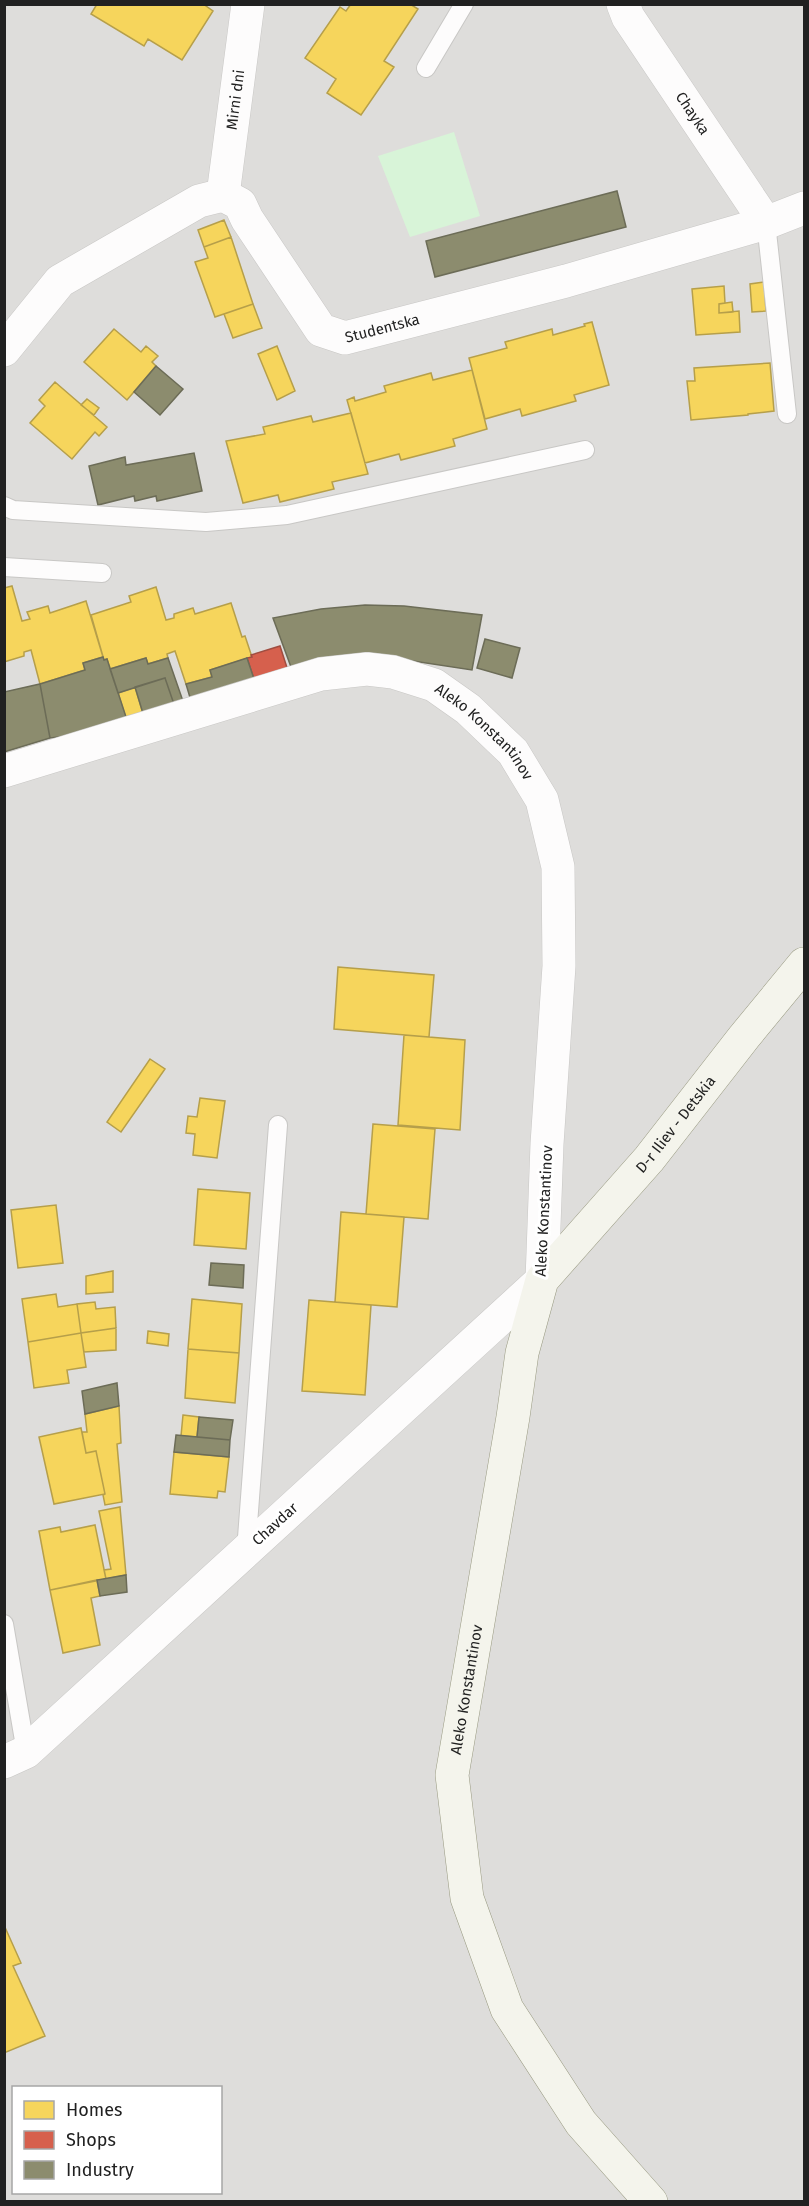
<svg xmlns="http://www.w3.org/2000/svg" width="809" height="2206" font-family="'Fira Sans',sans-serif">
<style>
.residential{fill:#dedddb;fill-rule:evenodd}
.park{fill:#d8f4d8}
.homes{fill:#f6d55c;stroke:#b69f4a;stroke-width:1.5}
.shops{fill:#d6604d;stroke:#a04d40;stroke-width:1.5}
.industry{fill:#8c8c6e;stroke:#6c6c57;stroke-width:1.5}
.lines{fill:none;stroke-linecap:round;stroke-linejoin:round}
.lane-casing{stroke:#c8c7c5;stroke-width:20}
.street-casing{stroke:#c8c7c5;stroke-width:34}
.secondary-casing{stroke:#989980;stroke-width:34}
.lane{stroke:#fdfcfc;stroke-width:18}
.street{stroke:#fdfcfc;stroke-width:33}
.secondary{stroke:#f4f4ec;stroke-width:33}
.labels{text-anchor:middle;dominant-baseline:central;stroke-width:6;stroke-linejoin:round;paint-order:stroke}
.street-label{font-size:15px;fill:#212121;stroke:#fff}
</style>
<rect width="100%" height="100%" fill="#efede9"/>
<path class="residential" d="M5,5H804V2201L5,2202ZM14,2088H220V2192H14Z"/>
<path class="park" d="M454,132L480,216L410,237L378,156Z"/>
<path class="homes" d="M97,4H203L213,11L182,60L148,39L144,46L91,14Z
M351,4H410L418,9L384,61L394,67L361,115L327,93L336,79L305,58L340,7L346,11Z
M224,220L231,237L204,247L198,230Z
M231,237L253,304L215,317L195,262L208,258L204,247Z
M764,282L766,311L752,312L750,284Z
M724,286L725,303L719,304V313L739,311L740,332L696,335L692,289Z
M732,302L733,312L719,313V304Z
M253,304L262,328L233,338L224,314Z
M592,322L609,385L574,395L576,401L522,416L520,409L485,419L469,358L507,348L505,342L552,329L553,335L585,326L584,324Z
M114,329L141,352L146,346L158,356L152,362L156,366L127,400L84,362Z
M277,346L295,391L277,400L258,354Z
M770,363L774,411L748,414V415L691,420L687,381H695L694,368Z
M472,370L487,429L453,439L455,446L436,451L401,460L399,454L365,463L347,400L354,397L355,401L386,392L384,386L431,373L433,380Z
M55,382L107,427L99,436L95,432L72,459L30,423L45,406L39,400Z
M87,399L99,408L94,415L81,405Z
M351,413L368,474L332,482L334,489L280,502L278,495L243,503L226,441L265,434L263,427L311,416L313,422Z
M12,586L22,621L30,619L27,612L48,606L50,613L86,601L103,657L83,663L85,670L40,684L31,650L24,652V656L4,662V588Z
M156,587L166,620L174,618V614L193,608L195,614L231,603L242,637L245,636L252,657L210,670L212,677L186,684L175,651L167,654L168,658L148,664L146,658L110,669L107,659L104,660L91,615L131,602L129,596Z
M135,687L145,720L128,725L118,693Z
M338,967L434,975L429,1037L334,1029Z
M404,1035L465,1040L460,1130L398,1125Z
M150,1059L165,1069L121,1132L107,1122Z
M200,1098L225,1101L217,1158L193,1155L195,1134L186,1133L188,1116L197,1117Z
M373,1124L435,1129L428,1219L366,1214Z
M198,1189L250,1193L246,1249L194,1245Z
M56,1205L63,1263L18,1268L11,1210Z
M341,1212L404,1217L397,1307L335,1302Z
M113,1271V1292L86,1294V1276Z
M56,1294L58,1307L77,1304L81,1333L28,1342L22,1299Z
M192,1299L242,1304L239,1353L188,1349Z
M309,1300L371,1305L365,1395L302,1391Z
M95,1302L96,1309L115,1307L116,1328L81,1333L77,1304Z
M116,1328V1350L84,1352L81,1333Z
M148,1331L169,1334L168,1346L147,1343Z
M81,1333L86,1367L67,1370L69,1383L34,1388L28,1342Z
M188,1349L239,1353L235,1403L185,1398Z
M119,1406L121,1443L117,1444L122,1502L105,1505L103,1495L105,1494L96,1451L86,1453L82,1432H87L85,1414Z
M183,1415L199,1417L197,1437L181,1436Z
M81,1428L86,1453L96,1451L105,1494L54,1504L39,1437Z
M174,1452L229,1457L225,1492L218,1491L217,1498L170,1494Z
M120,1507L126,1575L106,1579L104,1570L111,1569L99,1511Z
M95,1525L106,1579L50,1590L39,1531L60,1527L61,1532Z
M97,1580L100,1596L91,1598L100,1645L63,1653L50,1590Z
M4,1925L21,1963L13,1966L45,2036L4,2053Z"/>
<path class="shops" d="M280,646L291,680L258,691L247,658L252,657L251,655Z"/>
<path class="industry" d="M617,191L626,227L435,277L426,241Z
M156,366L183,389L160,415L134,392Z
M194,453L202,491L157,501L156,496L135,501L134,496L98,505L89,466L125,457L126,465Z
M365,605L404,606L482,615L472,670L400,659L291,667L273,618L321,609Z
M485,639L520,648L512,678L477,668Z
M103,657L104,660L107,659L127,720L76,735L50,738L40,684L85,670L83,663Z
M146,658L148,664L168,658L185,707L176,710L165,678L118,693L110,669Z
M247,658L258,691L194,711L186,684L212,677L210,670Z
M165,678L176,710L145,720L135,687Z
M40,684L50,738L4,752V692Z
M211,1263L244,1265L243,1288L209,1285Z
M117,1383L119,1406L85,1414L82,1391Z
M199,1417L233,1420L230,1440L197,1437Z
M176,1435L230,1440L229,1457L174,1452Z
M126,1575L127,1592L100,1596L97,1580Z"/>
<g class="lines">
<defs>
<path id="lane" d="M426,68L464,4
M766,223L787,414
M4,506L13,510L206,522L287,515L585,450
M4,567L102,573
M246,1551L278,1125
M4,1624L26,1752"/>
<g id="street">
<path id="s1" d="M623,4L628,17L766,223"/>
<path id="s2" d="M223,195L248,4"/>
<path id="s3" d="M4,350L60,281L199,201L223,195L240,204L247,219L321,330L345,338L566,281L766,223L804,208"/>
<path id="s4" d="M4,771L321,674L367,669L393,672L434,685L468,709L513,752L542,800L558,867L559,966L547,1144L542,1280L26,1752L4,1762"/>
</g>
<g id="secondary">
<path id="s5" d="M651,2202L581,2123L507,2009L467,1898L452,1775L513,1417L522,1353L542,1280L649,1159L744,1037L804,964"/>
</g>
</defs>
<use href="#lane" class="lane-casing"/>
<use href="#street" class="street-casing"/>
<use href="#secondary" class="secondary-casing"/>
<use href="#lane" class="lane"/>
<use href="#street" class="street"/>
<use href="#secondary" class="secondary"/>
</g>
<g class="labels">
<g class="street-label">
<text stroke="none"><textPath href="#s2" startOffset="96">Mirni dni</textPath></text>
<text stroke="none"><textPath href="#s1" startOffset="130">Chayka</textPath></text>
<text stroke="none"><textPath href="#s3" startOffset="507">Studentska</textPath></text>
<text stroke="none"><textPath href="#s4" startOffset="516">Aleko Konstantinov</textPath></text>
<text stroke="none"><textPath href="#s5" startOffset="1192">D-r Iliev - Detskia</textPath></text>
<text transform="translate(544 1211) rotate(-87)">Aleko Konstantinov</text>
<text transform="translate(275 1524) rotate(-42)">Chavdar</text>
<text stroke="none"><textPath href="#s5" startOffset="570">Aleko Konstantinov</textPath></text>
</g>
</g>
<rect width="809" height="2206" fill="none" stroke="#212121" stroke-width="12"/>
<rect x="12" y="2086" width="210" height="108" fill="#ffffff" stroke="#a6a6a6" stroke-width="1.5"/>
<rect x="24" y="2101" width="30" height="18" fill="#f6d55c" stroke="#a6a6a6" stroke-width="1.5"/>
<text x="66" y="2116" font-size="18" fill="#212121">Homes</text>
<rect x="24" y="2131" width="30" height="18" fill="#d6604d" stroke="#a6a6a6" stroke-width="1.5"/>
<text x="66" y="2146" font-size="18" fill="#212121">Shops</text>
<rect x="24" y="2161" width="30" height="18" fill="#8c8c6e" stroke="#a6a6a6" stroke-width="1.5"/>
<text x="66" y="2176" font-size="18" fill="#212121">Industry</text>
</svg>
